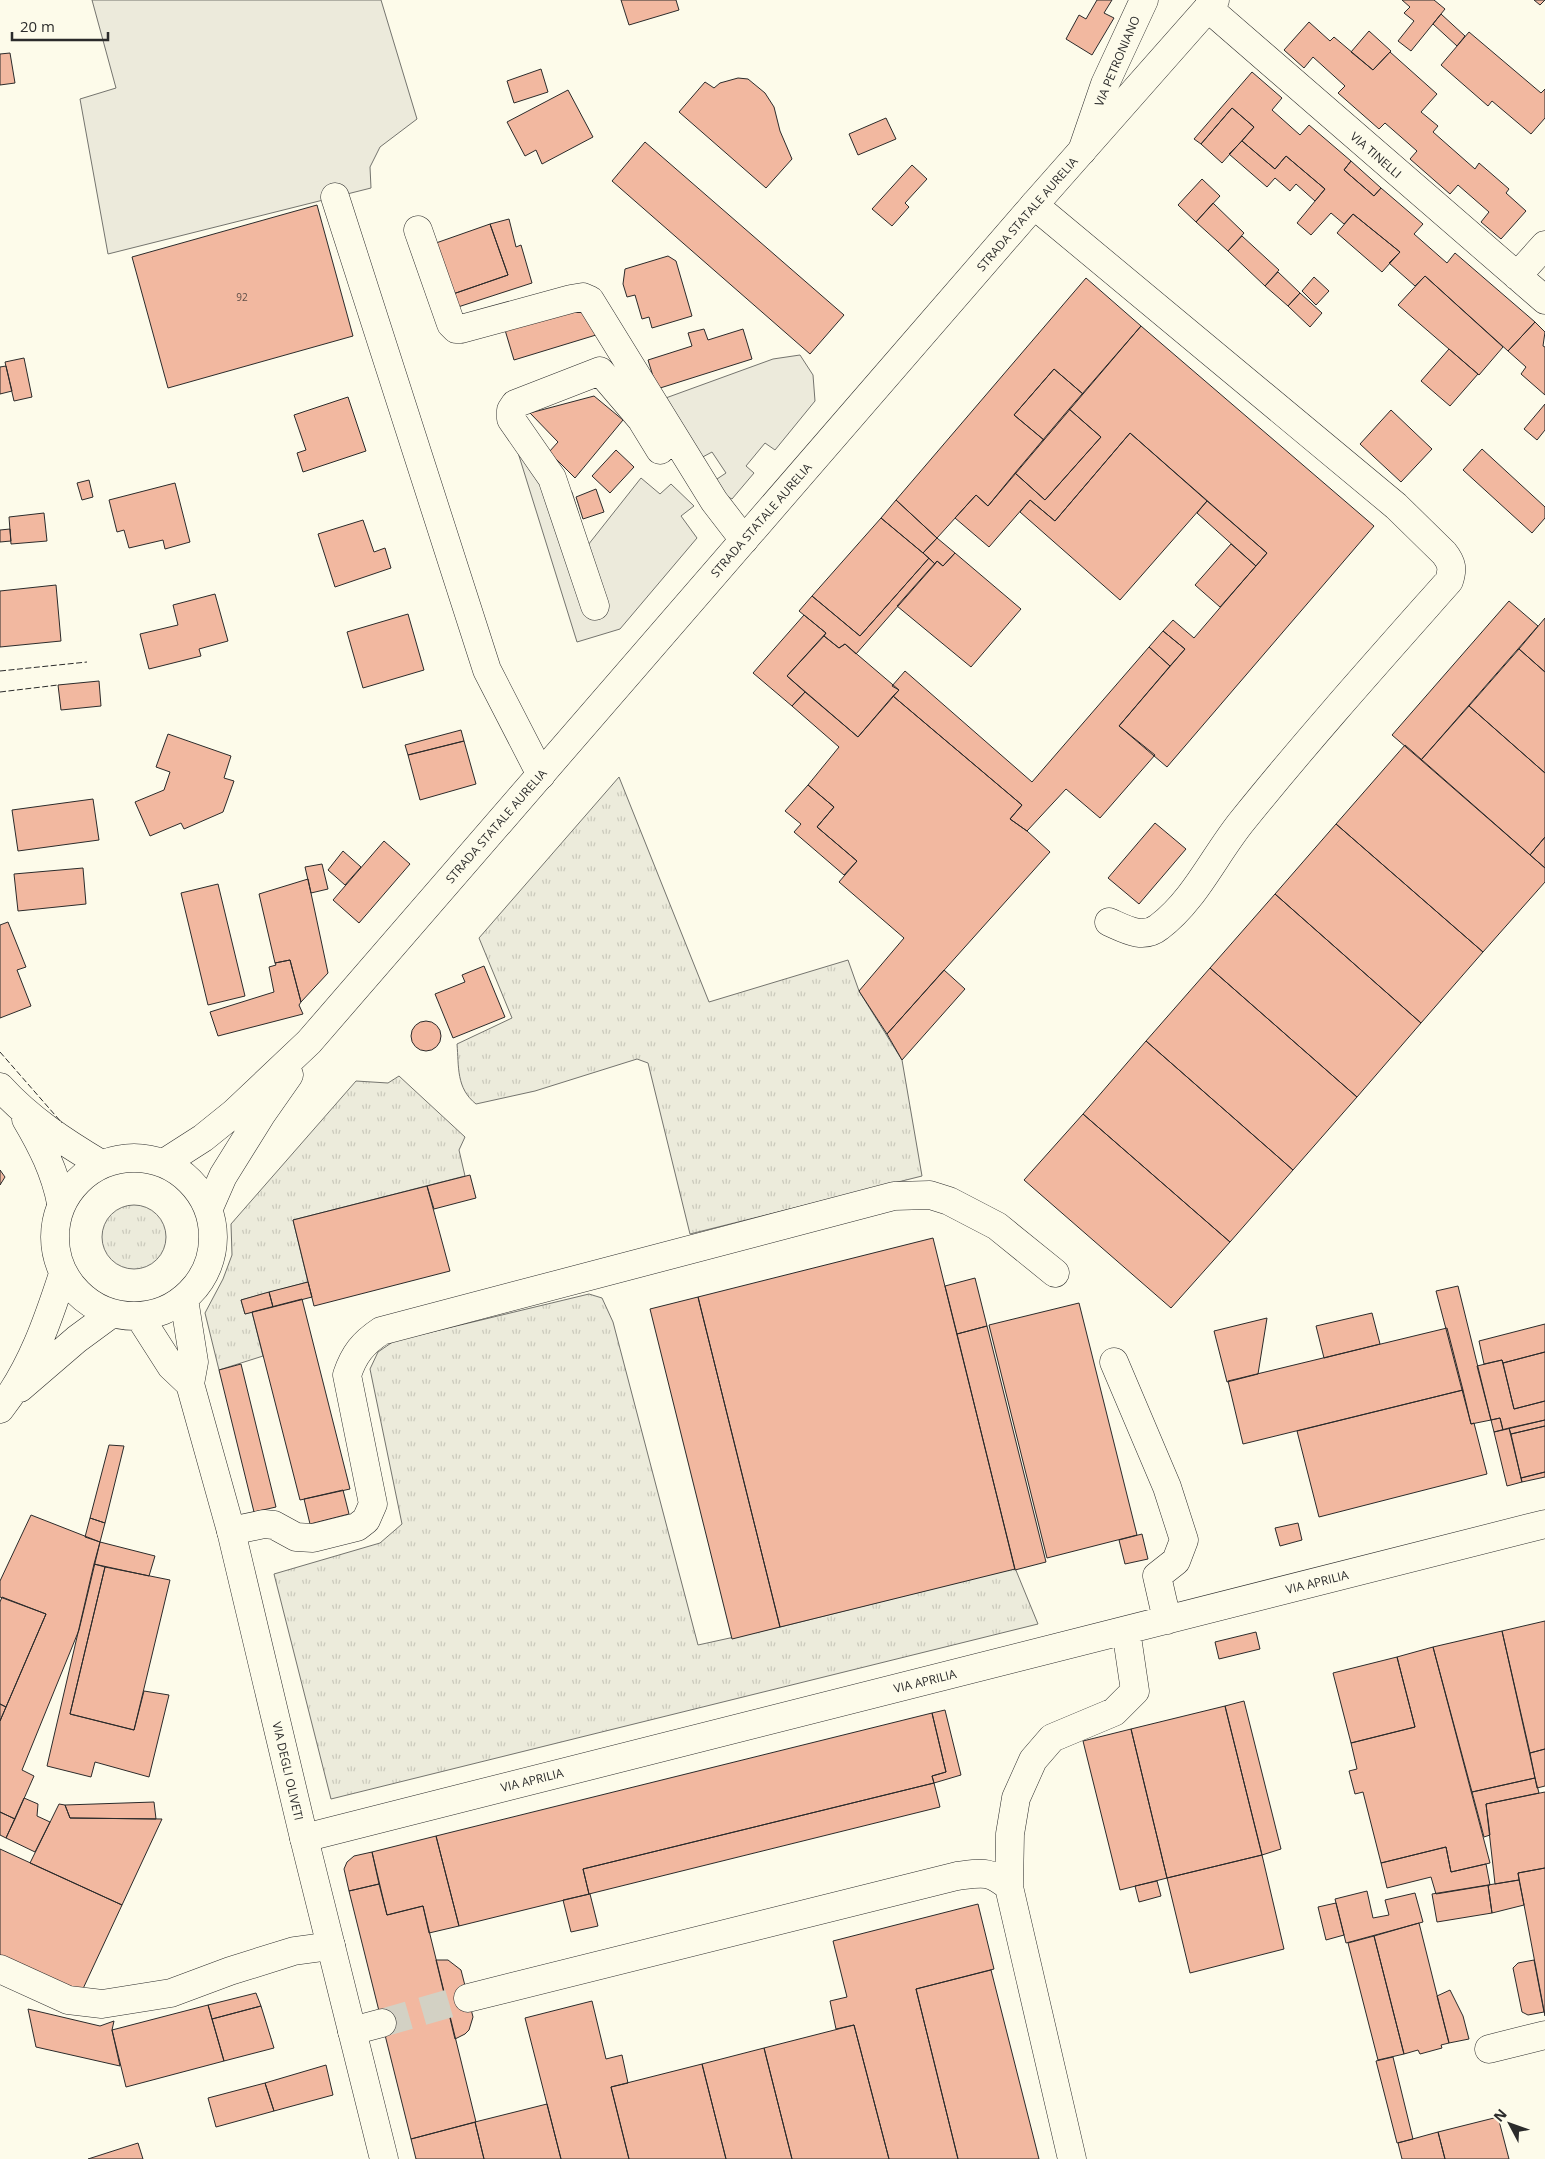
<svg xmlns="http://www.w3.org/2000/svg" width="1545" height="2159" font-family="'Open Sans',sans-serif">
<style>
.grass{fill:url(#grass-tufts);stroke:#74746e}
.parking{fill:#eceadb;stroke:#74746e}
.building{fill:#f2b8a0;stroke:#2b2b2b}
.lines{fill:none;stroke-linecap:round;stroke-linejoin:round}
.minor-tunnel{stroke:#d3d1c4;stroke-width:28;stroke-dasharray:28 14;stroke-linecap:butt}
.minor-casing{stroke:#2b2b2b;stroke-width:29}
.major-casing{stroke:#2b2b2b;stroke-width:29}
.minor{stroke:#fdfbea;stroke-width:28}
.major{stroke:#fdfbea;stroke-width:28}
.fence{stroke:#2b2b2b;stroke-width:1;stroke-dasharray:6 2.5;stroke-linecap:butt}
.labels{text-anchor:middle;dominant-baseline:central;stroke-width:4;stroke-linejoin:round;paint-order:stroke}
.number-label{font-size:10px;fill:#5d4e48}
.street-label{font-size:12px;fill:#2b2b2b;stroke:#fdfbea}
</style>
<defs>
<pattern id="grass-tufts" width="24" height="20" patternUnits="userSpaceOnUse" patternTransform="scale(1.25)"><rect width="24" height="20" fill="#ecebdb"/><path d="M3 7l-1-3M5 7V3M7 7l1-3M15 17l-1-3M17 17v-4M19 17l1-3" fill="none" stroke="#cbcabc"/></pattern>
</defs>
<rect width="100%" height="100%" fill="#fdfbea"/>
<path class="grass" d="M619,777L709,1002L848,960L859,991L902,1060L922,1176L690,1234L648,1063L637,1059L535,1091L476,1104C456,1088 459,1067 457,1044L512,1018L479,938Z
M399,1076L465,1137L459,1150L465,1176L293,1220L308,1282L241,1300L245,1314L252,1312L263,1356L219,1370L205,1313L223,1279L232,1255L231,1224L356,1081L388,1083Z
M102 1237a32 32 0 1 1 64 0a32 32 0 1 1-64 0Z
M589,1294L602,1298L613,1322L698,1645L780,1627L1015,1568L1038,1624L331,1799L274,1574L380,1543L402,1524L370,1369L378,1352L394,1341Z"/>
<path class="parking" d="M92,0H381L417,119L380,147L370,167L371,188L108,254L80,99L116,88Z
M800,355L813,375L815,401L775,450L765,443L746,466L754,473L732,499L722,494L714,481L726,473L712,452L699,459L663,399L773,359Z
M528,437L572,492L588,545L641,478L660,494L671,484L694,506L681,516L697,538L620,629L577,642L515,443Z"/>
<path class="building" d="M621,0H676L679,10L629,25Z
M1097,0H1112L1104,13L1114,18L1092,55L1066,39L1079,15L1086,19Z
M1402,0H1434L1445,9L1411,51L1398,41L1414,21L1404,13L1410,7Z
M1534,0H1545L1540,5Z
M1441,14L1465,36L1457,46L1433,24Z
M1309,22L1330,41L1334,37L1373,70L1390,52L1437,94L1421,112L1438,126L1433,132L1475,169L1479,163L1509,189L1506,193L1526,211L1501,239L1481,222L1489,212L1458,185L1450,194L1410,159L1417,151L1385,123L1379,129L1338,93L1345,86L1313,57L1304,68L1284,50Z
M1369,31L1391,51L1373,70L1351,52Z
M1469,32L1541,93L1545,89V118L1531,134L1492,101L1488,106L1441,65Z
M10,53L15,83L0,85V54Z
M541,69L548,92L514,103L507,81Z
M1252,72L1282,98L1272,110L1300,135L1309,125L1351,161L1344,170L1374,196L1381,188L1423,224L1414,234L1447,263L1455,253L1535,322L1508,351L1425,276L1415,286L1389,263L1400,252L1353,214L1344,224L1331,213L1311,235L1297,223L1325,189L1286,156L1275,169L1242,141L1254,127L1232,108L1201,144L1194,139Z
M738,78L748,79L765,93L774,107L780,131L792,159L766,188L679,112L705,82L714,88L720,83Z
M568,90L593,137L542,164L536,150L525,156L507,122Z
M1232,108L1254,127L1222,163L1201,144Z
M886,118L896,139L858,155L849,134Z
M1242,141L1275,169L1286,156L1325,189L1315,201L1296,184L1290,191L1275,178L1267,187L1229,154Z
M645,142L844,315L810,354L612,181Z
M1351,161L1381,188L1374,196L1344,170Z
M912,165L927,179L905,203L909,207L892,226L872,209Z
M1202,179L1220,196L1196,222L1178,205Z
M1213,203L1244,233L1228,251L1196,222Z
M317,205L353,336L168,388L132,257Z
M1353,214L1400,252L1382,272L1337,233Z
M509,219L516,247L521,245L532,283L458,307L453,294L508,275L490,224Z
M490,224L508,275L453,294L436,243Z
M1242,236L1279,270L1265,286L1228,251Z
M668,256L676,261L692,316L652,328L649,317L642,319L635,295L627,297L623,284L625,269Z
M1278,272L1300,293L1288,306L1265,286Z
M1425,276L1503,347L1479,375L1398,305Z
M1314,277L1329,291L1316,305L1302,291Z
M1086,278L1141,326L1083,394L1054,369L1014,415L1044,440L988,506L976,495L937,538L896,500Z
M1300,293L1322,313L1310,327L1288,306Z
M587,305L596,335L514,360L505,330Z
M1535,322L1545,332L1543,346L1545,347V395L1521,374L1526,367L1508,351Z
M1141,326L1374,526L1167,767L1119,726L1185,649L1163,631L1173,620L1194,638L1267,553L1130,433L1055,521L1030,500L989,547L955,518L976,495L988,506L1015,473L1045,500L1101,437L1069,409Z
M704,329L708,340L743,329L752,359L657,389L648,360L692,346L688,333Z
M1449,349L1478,374L1450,406L1421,381Z
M24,358L32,397L14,401L5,362Z
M6,366L12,391L0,394V367Z
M1054,369L1083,394L1044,440L1014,415Z
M594,396L623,420L575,478L549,452L558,442L530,413Z
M348,397L366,451L303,472L297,453L306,450L294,415Z
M1545,404V430L1537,440L1524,429Z
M1069,409L1101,437L1045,500L1015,473Z
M1391,410L1432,449L1401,482L1360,444Z
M1130,433L1207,501L1120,600L1020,512L1030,500L1055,521Z
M1482,449L1545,507V518L1532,533L1463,470Z
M616,450L634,467L610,493L592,476Z
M89,480L93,497L82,500L77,483Z
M175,483L190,542L165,549L163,540L129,548L124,530L117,532L109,500Z
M596,489L604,512L583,519L576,497Z
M896,500L937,538L923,553L881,518Z
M1207,501L1267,553L1256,566L1197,513Z
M44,513L47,541L11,544L9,517Z
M881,518L929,558L860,636L812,596Z
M363,520L374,552L385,548L391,568L335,587L318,534Z
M10,529L11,541L0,542V530Z
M937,538L955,553L943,566L937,561L935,564L923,553Z
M1231,544L1256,566L1220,607L1195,585Z
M955,553L1021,609L971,667L897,606L937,561L943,566Z
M929,558L935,564L856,654L845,644L839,648L824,636L826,633L799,611L812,596L860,636Z
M56,585L61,641L0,647V591Z
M215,594L228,641L199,649L201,656L149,669L140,634L178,625L173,605Z
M1509,601L1538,626L1421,760L1392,735Z
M408,614L424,670L363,688L347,632Z
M804,615L826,633L787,676L805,692L792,706L753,673Z
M1545,618V672L1519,649Z
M1163,631L1185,649L1170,666L1149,647Z
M824,636L839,648L845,644L899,690L858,737L787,676Z
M1149,647L1170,666L1119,726L1155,755L1100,818L1066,789L1027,831L1010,819L1022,805L893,696L899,690L892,686L905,671L1032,782Z
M1519,649L1545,672V773L1469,706Z
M99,681L101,706L61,710L58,685Z
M805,692L858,737L893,696L1022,805L1010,819L1027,831L1050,852L887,1034L859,991L904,938L839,882L857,861L817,827L834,807L808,785L839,747L792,706Z
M1469,706L1545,773V837L1530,855L1421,760Z
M461,730L464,741L408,755L405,745Z
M168,734L231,756L224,778L234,781L223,812L184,829L181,823L150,836L135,802L164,790L170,772L156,767Z
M464,741L476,784L420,800L408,755Z
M1405,745L1545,868V882L1483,952L1336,824Z
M808,785L834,807L817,827L857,861L844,875L794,832L801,824L785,811Z
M93,799L99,840L18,851L12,810Z
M1155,823L1186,849L1139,904L1108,878Z
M1336,824L1483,952L1421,1023L1275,894Z
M1545,837V868L1530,855Z
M384,841L410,864L359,923L333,900Z
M343,851L361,867L345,885L328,870Z
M322,864L328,889L311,893L305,867Z
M83,868L86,904L18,911L14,874Z
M308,879L328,973L301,1002L290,960L275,963L259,894Z
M218,884L245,996L208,1005L181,893Z
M1275,894L1421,1023L1357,1097L1210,968Z
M8,922L26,967L17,970L31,1006L0,1018V925Z
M290,960L301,1002L299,1005L303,1014L218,1036L210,1012L274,992L269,967L276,965L275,963Z
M484,966L505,1017L453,1038L435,994L465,982L462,975Z
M1210,968L1357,1097L1293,1170L1146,1041Z
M944,970L965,989L902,1060L887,1034Z
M411 1036a15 15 0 1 1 30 0a15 15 0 1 1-30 0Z
M1146,1041L1293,1170L1230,1242L1083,1114Z
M1083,1114L1230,1242L1171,1308L1024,1180Z
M0,1170L5,1177L0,1185Z
M470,1175L476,1198L434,1209L427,1186Z
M427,1186L450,1271L314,1306L293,1220Z
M933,1238L1015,1569L780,1627L698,1297Z
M975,1278L987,1326L957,1334L945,1286Z
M308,1282L312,1297L273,1307L269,1292Z
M1458,1286L1491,1420L1471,1424L1436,1291Z
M269,1292L273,1307L245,1314L241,1300Z
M698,1297L780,1627L732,1639L650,1309Z
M302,1299L350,1489L300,1500L252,1312Z
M1079,1303L1137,1535L1047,1558L989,1325Z
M1372,1313L1380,1344L1324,1358L1316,1326Z
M1267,1318L1258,1374L1227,1382L1214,1331Z
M1545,1324V1352L1503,1363L1502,1360L1484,1364L1479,1341Z
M987,1326L1046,1562L1015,1570L957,1334Z
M1447,1328L1463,1390L1243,1444L1228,1381Z
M1545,1352V1401L1514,1409L1503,1363Z
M1502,1360L1514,1409L1545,1401V1420L1503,1430L1500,1418L1491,1420L1477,1366Z
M241,1364L276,1507L254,1512L219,1370Z
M1463,1390L1471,1424L1474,1423L1487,1474L1319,1517L1297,1431Z
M1500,1418L1503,1430L1494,1432L1491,1420Z
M1545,1420V1426L1511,1434L1509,1428Z
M1545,1426V1472L1521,1478L1511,1434Z
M1509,1428L1522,1482L1507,1486L1494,1432Z
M109,1445L124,1446L105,1523L90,1518Z
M1545,1472V1477L1522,1482L1521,1478Z
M343,1490L349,1514L310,1524L304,1499Z
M31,1515L100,1542L79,1630L22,1770L34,1776L15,1819L0,1812V1721L46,1614L0,1597V1581Z
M90,1518L105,1523L100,1542L85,1537Z
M1298,1523L1302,1540L1280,1546L1275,1528Z
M1142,1534L1148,1559L1125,1564L1119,1540Z
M100,1542L155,1556L149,1576L94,1564Z
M94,1564L105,1567L70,1714L134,1730L144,1691L169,1695L149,1777L95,1762L91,1777L47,1766Z
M105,1567L170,1580L134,1730L70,1714Z
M2,1597L46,1614L6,1707L0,1704V1602Z
M1545,1621V1749L1530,1753L1502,1631Z
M1502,1631L1535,1778L1472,1792L1433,1647Z
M1256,1632L1260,1649L1219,1659L1215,1642Z
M1433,1647L1490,1863L1451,1872L1446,1847L1381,1863L1363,1792L1355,1794L1349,1771L1357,1769L1351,1743L1415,1727L1397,1657Z
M1397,1657L1415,1727L1351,1743L1333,1673Z
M1244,1701L1281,1849L1262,1855L1225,1706Z
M0,1704L6,1707L0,1721Z
M1225,1706L1262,1855L1167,1878L1131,1729Z
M945,1710L961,1775L934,1783L932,1776L946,1772L932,1713Z
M932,1713L946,1772L932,1776L934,1783L583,1869L589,1894L459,1926L436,1836Z
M1131,1729L1167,1878L1120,1890L1083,1741Z
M1545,1749V1786L1537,1788L1530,1753Z
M1535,1778L1539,1793L1486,1804L1490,1835L1484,1837L1472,1792Z
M934,1783L940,1807L589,1894L583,1869Z
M1545,1792V1868L1518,1873L1519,1880L1495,1884L1486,1804Z
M24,1798L38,1804L37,1816L50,1822L35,1852L6,1838Z
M154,1802L156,1819L70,1818L65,1805Z
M59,1804L65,1805L70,1818L162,1819L122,1905L30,1863Z
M0,1812L15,1819L6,1838L0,1835Z
M436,1836L459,1926L429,1933L423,1906L387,1915L372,1852Z
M1446,1847L1451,1872L1486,1864L1490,1885L1436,1894L1431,1877L1387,1888L1381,1863Z
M0,1849L122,1905L81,1993L0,1956Z
M372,1852L379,1884L349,1891L344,1869L347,1862L354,1856Z
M1262,1855L1284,1949L1190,1973L1167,1878Z
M1545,1868V2016L1518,1873Z
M1519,1880L1524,1905L1492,1913L1488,1885Z
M1157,1881L1161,1896L1139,1902L1135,1886Z
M379,1884L387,1915L423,1906L476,2122L411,2139L349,1891Z
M1488,1885L1492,1913L1437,1922L1432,1894Z
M1367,1891L1373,1918L1389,1915L1385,1900L1415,1893L1423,1922L1346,1943L1335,1899Z
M590,1894L598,1926L571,1932L563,1900Z
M1336,1903L1344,1935L1326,1940L1318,1907Z
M978,1904L994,1969L916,1989L958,2159H889L854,2025L836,2029L830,2001L847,1997L833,1941Z
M1419,1923L1449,2043L1441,2045L1442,2048L1420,2054L1418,2050L1404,2054L1374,1936Z
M1374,1936L1404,2054L1378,2060L1348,1943Z
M436,1960H448L461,1970L473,2017L469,2030L465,2034L455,2039Z
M1534,1960L1544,2012L1528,2015L1522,2012L1513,1968L1518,1963Z
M991,1970L1039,2159H958L916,1989Z
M1450,1990L1463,2016L1469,2039L1449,2043L1437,1996Z
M256,1993L261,2006L212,2019L208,2005Z
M592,2001L606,2059L622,2055L628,2083L611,2087L629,2159H561L525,2018Z
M208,2005L224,2061L126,2087L112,2030Z
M261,2006L274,2048L224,2061L212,2019Z
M28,2009L100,2026L114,2021L112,2030L120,2066L36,2047Z
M854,2025L889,2159H792L764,2048Z
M764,2048L792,2159H726L702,2064Z
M1393,2057L1413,2139L1397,2143L1376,2061Z
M702,2064L726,2159H629L611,2087Z
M326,2065L333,2095L274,2111L265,2083Z
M265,2083L274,2111L216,2127L208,2098Z
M547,2104L561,2159H484L475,2122Z
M1498,2117L1509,2159H1445L1438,2132Z
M475,2122L484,2159H416L411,2139Z
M1438,2132L1445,2159H1402L1398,2143Z
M138,2143L143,2159H88Z"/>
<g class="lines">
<path class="minor-tunnel" d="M382,2023L468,1998"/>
<defs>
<path id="minor" d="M1208,8L1545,300
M1082,151L1105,84L1144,0
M335,197L487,670L541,775
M1034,205L1396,506L1444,553C1452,563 1453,569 1449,581C1379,660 1309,738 1243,820C1215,854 1195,900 1159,927C1143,940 1125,929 1109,922
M418,230L451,324L456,329H461L571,299L583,297L590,300L714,501L744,540
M1517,276L1545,245
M595,606L552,478L511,419V410L515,404L600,371L641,419L660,450
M0,1087C29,1119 64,1142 101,1164
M26,1119C42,1146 55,1172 61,1203
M1114,1362L1167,1487L1184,1540L1176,1561L1157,1576L1167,1620
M231,1531L264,1524L274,1525L296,1537L313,1538L357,1527L366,1520L373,1504L347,1375C354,1354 363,1343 381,1331L894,1196L930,1195L949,1201L997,1226L1055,1273
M304,1838L1545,1524
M1009,1887L1010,1834L1016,1798L1033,1760L1052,1738L1114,1712L1135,1691L1126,1630
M0,1969L68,2000L102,2004L171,1993L230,1971L294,1951L331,1946
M468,1998L957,1876C982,1873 990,1870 1009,1887L1072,2159
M352,2031L382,2023
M1489,2049L1545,2035"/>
<path id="major" d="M55 1237a79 79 0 1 1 158 0a79 79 0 1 1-158 0Z
M164,1163L203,1138L234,1113L309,1042L1034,205L1215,0
M209,1208L223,1176L261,1115L289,1075
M184,1299L194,1362L190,1384L231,1531L304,1838L384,2159
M139,1316L171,1366L190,1384
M20,1388L77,1339L111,1314
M0,1409C31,1370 48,1320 63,1274"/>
</defs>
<use href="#minor" class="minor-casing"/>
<use href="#major" class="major-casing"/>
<use href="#minor" class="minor"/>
<use href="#major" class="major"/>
<path class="fence" d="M0,671L87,662
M0,692L58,685
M0,1052L62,1123"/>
</g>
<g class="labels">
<g class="number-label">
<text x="242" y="297">92</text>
</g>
<g class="street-label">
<text transform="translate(1117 61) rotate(-67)">VIA PETRONIANO</text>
<text transform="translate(1376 155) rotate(41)">VIA TINELLI</text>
<text transform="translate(1027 214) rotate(-49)">STRADA STATALE AURELIA</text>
<text transform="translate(761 520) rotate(-49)">STRADA STATALE AURELIA</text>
<text transform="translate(496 826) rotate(-49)">STRADA STATALE AURELIA</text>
<text transform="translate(1317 1582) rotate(-14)">VIA APRILIA</text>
<text transform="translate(925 1681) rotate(-14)">VIA APRILIA</text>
<text transform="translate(288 1771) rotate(77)">VIA DEGLI OLIVETI</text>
<text transform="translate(532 1780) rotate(-14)">VIA APRILIA</text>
</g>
</g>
<g transform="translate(1510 2124) rotate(311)" stroke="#fdfbea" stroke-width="4" paint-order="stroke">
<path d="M0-4L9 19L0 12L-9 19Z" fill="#2b2b2b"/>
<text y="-8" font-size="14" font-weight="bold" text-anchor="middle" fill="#2b2b2b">N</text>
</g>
<path d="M12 32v8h96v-8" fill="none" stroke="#2b2b2b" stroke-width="2.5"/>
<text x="20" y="32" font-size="15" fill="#2b2b2b" stroke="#fdfbea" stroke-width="4" paint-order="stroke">20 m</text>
</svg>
